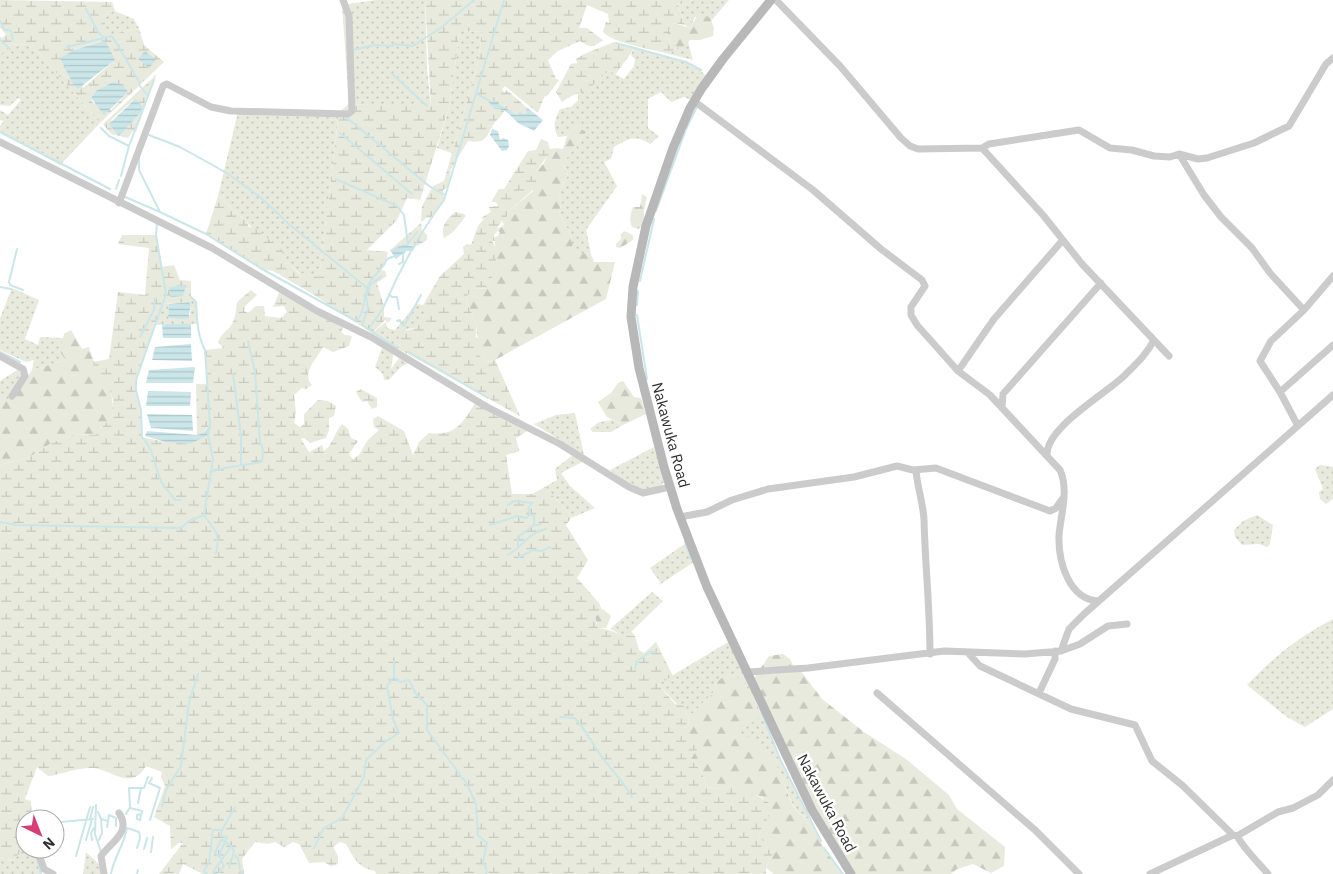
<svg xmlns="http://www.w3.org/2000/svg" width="1333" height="874" font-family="'IBM Plex Sans',sans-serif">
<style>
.grass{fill:url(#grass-dots)}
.forest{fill:url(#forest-firs)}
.wetland{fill:url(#wetland-marsh);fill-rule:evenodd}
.water{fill:url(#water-rules)}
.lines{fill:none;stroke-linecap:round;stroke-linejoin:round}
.stream{stroke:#cae6e9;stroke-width:2}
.street{stroke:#cbcbcb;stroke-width:7}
.secondary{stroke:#b8b8b8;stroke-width:9}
.labels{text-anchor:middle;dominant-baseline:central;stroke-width:5;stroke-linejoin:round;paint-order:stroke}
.street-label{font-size:15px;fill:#2e2e2e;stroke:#fff}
</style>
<defs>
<pattern id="grass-dots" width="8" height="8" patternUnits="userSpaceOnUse" patternTransform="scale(1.25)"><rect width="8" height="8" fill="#e8eadd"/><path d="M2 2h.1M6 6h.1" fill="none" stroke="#c7c9be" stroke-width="1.8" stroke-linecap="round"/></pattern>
<pattern id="forest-firs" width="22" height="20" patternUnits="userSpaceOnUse" patternTransform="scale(1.25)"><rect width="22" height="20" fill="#e8eadd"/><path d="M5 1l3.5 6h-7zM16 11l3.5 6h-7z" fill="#c7c9be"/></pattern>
<pattern id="wetland-marsh" width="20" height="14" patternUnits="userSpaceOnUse" patternTransform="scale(1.25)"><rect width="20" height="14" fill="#e8eadd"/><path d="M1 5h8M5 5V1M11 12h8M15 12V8" fill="none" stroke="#c7c9be"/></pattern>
<pattern id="water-rules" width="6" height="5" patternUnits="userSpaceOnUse" patternTransform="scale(1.25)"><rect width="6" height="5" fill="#cae6e9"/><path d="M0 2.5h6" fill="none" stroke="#aec6c8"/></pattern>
</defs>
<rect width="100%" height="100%" fill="#fff"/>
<path class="grass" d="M376,0H425L427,68L431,108L349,104L342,5Z
M692,0H729L711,21L710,18L695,17L690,28L685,25L677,3L688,5Z
M115,11L134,19L139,28L105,36V17L108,12Z
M460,31L482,32L478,62L452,153L437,148L449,107Z
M687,39L693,60L669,54Z
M31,44L100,123L60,165L0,132V126L4,121L0,120V110L8,115L21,100L18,98L10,106L0,105V52L2,53L9,45Z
M634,47L695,65L707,77L691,100L684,97L671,102L661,92L648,99V128L659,136L650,144C636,134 627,139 614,147L611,159L604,162L617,186L586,230L591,254L572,252L571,235L559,213L562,200L558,195L568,175L563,163L586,132L577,126L567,136L558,137C552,126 555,120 560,109L571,107L578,100V93C591,87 598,77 610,71L624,79L634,66L635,59L631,55Z
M239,108L339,112L319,278L300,274L288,263L283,264L247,222L218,196Z
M12,288L39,300L25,339L38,345L40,337L63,338L66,360L32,370L34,360L26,362L0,350V318Z
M193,299L196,302L197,324L156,325L163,303L169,304L168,318L190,315L191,305L189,302Z
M416,304L423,305L428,310L416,328L407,329L401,339L402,343L395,347L372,333L387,321L389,322L386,323L387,328L395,330Z
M383,345L394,349L391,369L399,358L411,361L401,367L389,380H384L383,374L375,367Z
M19,369L22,377L9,399L0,402V381Z
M575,413L584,455L534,424L556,415Z
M612,420L623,425L611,432H593L590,429L599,422Z
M654,447L664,482C648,503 624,481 610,470Z
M574,454L584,461L561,473L570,486L595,508L571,518C569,510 551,495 545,487L557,480L555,469Z
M1320,465L1333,467V499L1326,504L1320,499L1319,492L1323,489L1315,469Z
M1257,515L1273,525L1270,544L1267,547L1259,544L1242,545L1235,537L1234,530L1243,521Z
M686,543L694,562L659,585L660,582L650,568Z
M652,592L663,601L631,632L635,636H624L610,629Z
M1333,619V709L1305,727L1287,717L1247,685C1275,656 1297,638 1333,619Z
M730,641L781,761L809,819C788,812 787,781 775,764C767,754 758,748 751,737L741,739V731L716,683L713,693L689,717L658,684Z
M25,848L36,849L44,871L40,874H0V858L12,860Z
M86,852L101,866L102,874H83Z"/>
<path class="forest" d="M699,13L710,18L714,28L713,36L700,40H690L683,48L672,47L666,34L674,23L690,28Z
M577,126L586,132L563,163L568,175L558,195L562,200L559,213L571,235L573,252L591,254L594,262H615L606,299L495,360L486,362L479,355L476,324L466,298L472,289L489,288L494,270L495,237L498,236L500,232L498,231L504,224L509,211L533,191L536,172L544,163L547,156L552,155L557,148L563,149L567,136Z
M642,194L647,197L644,211V225L638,229L632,227C629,219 630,215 633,207H640Z
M624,231L633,235V240L620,248L616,247V244L621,239V234Z
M71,330L82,349L89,347C94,367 98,364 106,379C112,390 113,403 113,415L95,435L76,434L53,442L30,457L0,465V402L15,396L32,370L66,360L58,349L62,343L64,334Z
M623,381L634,397L641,398L646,414L623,425L607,417L598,402L611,393L618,383Z
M603,609L611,616L606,628H598L595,617Z
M783,654L790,659L793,665L789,671H801L822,699L864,732L906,759L949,795L957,809L1005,847L1004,866L991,873L973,864L957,869L951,874H855C814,813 784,745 754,678L769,656Z
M729,672L744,681L761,716L741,731V739L751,736C758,748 767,754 775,763C787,781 787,812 809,819L824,848L843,874H774L766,868L772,856L758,837L768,818L763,797L744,792L732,785L723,789L706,787L702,772L691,759L684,728L688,726L689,717L713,693L716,683Z"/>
<path class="wetland" d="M0,0L112,2L115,11L108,12L105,17V36L139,28L144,45L164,62L100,123L31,44L9,45L2,53L0,52V36L2,38L6,34L0,28ZM102,41L115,60L83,88L74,50ZM96,91L128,92L111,110L93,103L91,98Z
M425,0H692L688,5L677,3L685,25L674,23L666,34L672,47H677L669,54C651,49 613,43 603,32L606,22L609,23L608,14L587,5L579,28H587L603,40C593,48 590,48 580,41L558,51L548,60L556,79L559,80L548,95L544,97L538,113L505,86L502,90L505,92L507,90L526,107L527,113L517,115L499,104L504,111C502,116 500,117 496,121C487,132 489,145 468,141L451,169L448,187L443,190L444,200L431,219L428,217L421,222L422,206L433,186L444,181L478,62L482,32L460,31L449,107L420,200L407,198L397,220L367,250L388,252L421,223L422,230L427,235V240L415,247L408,244L388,252L385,264L381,270L385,271L387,276L377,283L384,306V317L392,318L389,322L385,320L372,333L311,293L273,271L262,269L206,234L218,196L247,222L249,227L255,228L282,250L284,264L288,263L299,274L309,272L319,278L339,112L349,104L431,107Z
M614,42L634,47C630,57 622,64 616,74L610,71C602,75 598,81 591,87C582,93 572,94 562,102L556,92L571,64L577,63L576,59L584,54Z
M156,75L136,132L133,131L128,138L111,134L103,124ZM133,100L141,112L121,133L111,120Z
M541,139L548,142L550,149L557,148L552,155L547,156L536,172L543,181L509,211L504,224L502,221L497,228L501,227L494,235L495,241H492C501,253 493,274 489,288L472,289L466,298L476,324V338L483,344L479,355L486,362L495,360L520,416L395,347L402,343L397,333L416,328L427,310L423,305L440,276L464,254L463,247L467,244L471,245L478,226L484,219L481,218L491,212L489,207L498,206L496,202H491L499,189H504L528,151L536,150Z
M455,212L464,214L466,216L453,232L444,238C440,226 447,219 455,212Z
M122,235H156L161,267L174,265L180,280L191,281V297L193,299L189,302L163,304L136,380V390L141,410L142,437L166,442L208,435L209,426L203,433L197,435L196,384H207L205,350L223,348L218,342C221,335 223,334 228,329C235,323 236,311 237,302L251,290L257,295L245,306L244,311L248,313L256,306H264L265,316L281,318L287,312L284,306L273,307L282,286L315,314L342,325L343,328L341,332L345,335L352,336L349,346L333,352L323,347C316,360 301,373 312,385L306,389L302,388L294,395L296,412L294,423L300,427L304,424V414L318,400L328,401L336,406L334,416L329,418V430L326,438L310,443L305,438L301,439L309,452L322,445L324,451C334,443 334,433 342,424L348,429L351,438L358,441L349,454L353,459L359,455L367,441L379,430L374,427L373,419L378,416L404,431L413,455L419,442L429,433C458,437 465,419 478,398L532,428L516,438L519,451L506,455L512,494H532L545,487C551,495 569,510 571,518L566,525L588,560L577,578L599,603L602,610L595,618L598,628C612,629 621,637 635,636L639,650L644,653L656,642L673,676L658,684L675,704L684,706L685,713L689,717L688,726L684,728L694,738L697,750L691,759L702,772L706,787L722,789L732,785C745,793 760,794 771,805L768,818L758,837L770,846L772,856L766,868V874H376L375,871C358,868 354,858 346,844L340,842L333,847L338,856V864L331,866L324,862L309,863L299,844L293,842L284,847L275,842L268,844L255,842L242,859L244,874H203L183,864L179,874H159L183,843H179L171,849L170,826L154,817L165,786L161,777L162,772L146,766C131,791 114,771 94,768C79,767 63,774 48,776L37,767L25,799L31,801L32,819H25V848L13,860L0,858V465L30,457L53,442L76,434L95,435L113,415V400L106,379L94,377L89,368L94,365L93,362L109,359L118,292L145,295L149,248L118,244Z
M361,389L377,398V407L372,409L367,401L362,402L356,392Z"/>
<path class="water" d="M103,41L106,42L115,60L78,89L73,84L60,58L74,50Z
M145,51L156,60L149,68L138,59Z
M113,82L123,85L128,92L104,115L91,98L96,91Z
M135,99L142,106L141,112L121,134H117L109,124Z
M493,100L517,115L520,112L522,114L527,113L526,107L543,120L534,131C529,127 520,126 516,121C510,115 505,108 495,109L490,104Z
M492,129L498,131L500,140L503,138L508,140L509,146L507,150L502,151L490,135Z
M405,244L415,247L413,251H406L396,259L390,250Z
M186,285L183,296L171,297L169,287Z
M189,302L191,305L188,319L168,318L169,304Z
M162,324H191V338H163Z
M191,344L192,361L152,360L155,347Z
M195,367L193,383H146L149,370Z
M148,391L191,392L190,406H146Z
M147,414L192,415L193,431L151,428Z
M210,426L208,435L190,444L166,442L145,436L147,431L197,435L203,433Z"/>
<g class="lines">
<path class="stream" d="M86,9L98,32L104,38
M0,21L4,29L11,31L13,40
M0,40L10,49
M616,43L686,62L701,70
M67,47L112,36L140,83
M352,50L375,45L393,46V44L413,46L442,27L474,0
M391,73L427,106
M140,86L148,96
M477,94L490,101
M346,117L429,186L445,195
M101,128L109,136L129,146
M686,129L697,107
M0,132L110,189
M340,133L412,194
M149,135L180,147L225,172L259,196L290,225L366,287
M139,156V170L160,212L206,234L262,269L356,321C364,314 364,299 367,289C370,276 383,271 387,259L395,256
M121,176L129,146L154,80
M336,179L397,206L404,215L408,244
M116,189L119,180
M123,196L160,212
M656,211L685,132
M157,222L156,235L166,294L136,380V390L141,410L142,437C153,448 155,467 161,481C164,488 171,493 175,500H181
M408,244L417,232
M17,249L9,282L10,285L23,290
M399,264L403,262V254L406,250
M382,276L371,284L366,297L368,309L362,325L397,348
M640,281L654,219
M0,287L11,289
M389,294L392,297H397L399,309
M191,297L196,302C197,318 197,335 205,350L210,426L208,435L213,459L204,515C215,532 221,531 216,554
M637,305L638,291
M637,315L647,379
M397,321L400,320L401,324L404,326L421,295
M369,330C373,320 381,314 385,304C400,269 422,230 444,200L504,0
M140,337L154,310L155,298
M0,352L20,362
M409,352L488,398
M233,374L241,436V464
M210,472L225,468L262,462L263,449L260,443L255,372L248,341
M530,514L534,516V524
M0,522L17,525L181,528L189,521L204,515
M490,525L517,516L527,518L530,514L528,508L532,503L514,501L508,505
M685,542L691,559
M518,548V537L534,525L541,524
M508,555C522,547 529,532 546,529
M519,557L533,550L542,551L550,547
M394,661V677L400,682L409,680L416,694L427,705V730L467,784L476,804L478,835L487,843L483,862L487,871L486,874
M635,668L637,661L650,652H656
M760,709L781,761L821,841
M560,717L575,718C586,730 592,744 602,757C612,771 624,782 632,797
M138,803L141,788
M96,805L95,834L101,852
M162,806L166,790L181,766L189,702L198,674
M130,808L142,811L140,820L137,819
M98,812L101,819L108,821
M126,814L130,807L129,788H144L148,777
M90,819L93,807
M137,819V815L141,814
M150,820L160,788L149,783L152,778
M22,821L20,838L25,843
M61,822L93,819
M107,827L109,815L116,818V826
M86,840L92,819
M92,840L91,833L94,828
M99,840L102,833L101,819
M314,848L324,828L342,818L364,777L366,760L385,742L399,733L393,719L387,686L394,677
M824,848L843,874
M144,849L147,838
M151,852L153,837
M233,854L238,858L240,870L243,874
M76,856L90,807
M219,856L225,842
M37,859L41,874
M222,859L215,853L221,840L225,841
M229,868L234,851L231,846
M111,874C114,857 124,845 127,828L139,832L140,838L137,848
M137,874L138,870
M207,874L204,871L209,862L213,830H222
M215,874L213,872L220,862
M218,874L224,866L221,861L231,846L225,841L227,837L221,836L222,830L235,807"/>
<path class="street" d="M776,0L840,66L901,138L910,146L918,149L982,148L989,144L1079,130L1110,148L1132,150L1154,156L1170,157L1179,154L1204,195L1221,217L1252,248L1270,273L1304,310
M694,101L813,190L881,249L922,280L925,286L911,307V315L917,325L958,371L990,395L1060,470C1069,490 1061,513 1059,535C1058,562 1069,600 1099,601
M0,142L212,248L317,311L371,337L487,407L560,444L629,487L643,493L670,487
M982,148L1043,215L1082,264L1169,356
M1179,154L1198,159L1207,158L1254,143L1289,126L1326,64L1333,58
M119,203L163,86L167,84L211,107L231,111L348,114L352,111L349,16L343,0
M0,356L23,369L25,376L12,396
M958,371L994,319L1062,241
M1280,392L1333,345
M1002,408L1003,394L1101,283
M1298,426L1280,392L1260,361L1271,341L1304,310L1333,276
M1047,455C1046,427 1106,394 1125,375C1136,364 1147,354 1154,340
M916,470C917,486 923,503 924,519C925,564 930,609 930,654
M680,517L707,512L732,500L768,489L854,477L897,466L913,470L936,468L1050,511L1056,508L1063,498
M1061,651L1069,629L1084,614L1333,395
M969,654L980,666L1071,709L1135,725L1152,761L1182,785L1233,835
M748,672L808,668L944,651L1025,654L1061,651L1080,644L1108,626L1127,624
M877,693L1035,830L1079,874
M1039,693L1055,659V651
M37,849L44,869L53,874
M104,874L101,856C111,842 132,832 119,813
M1150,874L1233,835L1237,836
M1268,874C1257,861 1245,850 1237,836L1278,812L1293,808L1318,795L1333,780"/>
<path class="secondary" d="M771,0L723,59L702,88L690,108L673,148L646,226L633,287L631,317L639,368L664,467L677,509L707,587L812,810L851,874"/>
</g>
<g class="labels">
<g class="street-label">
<text transform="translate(671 435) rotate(75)">Nakawuka Road</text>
<text transform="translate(827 803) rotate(62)">Nakawuka Road</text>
</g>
</g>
<g transform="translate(40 834) rotate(137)"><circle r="24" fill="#ffffff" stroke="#ababab"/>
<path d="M0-4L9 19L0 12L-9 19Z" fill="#d83d76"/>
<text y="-8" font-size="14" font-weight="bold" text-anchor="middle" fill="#2e2e2e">N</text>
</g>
</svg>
